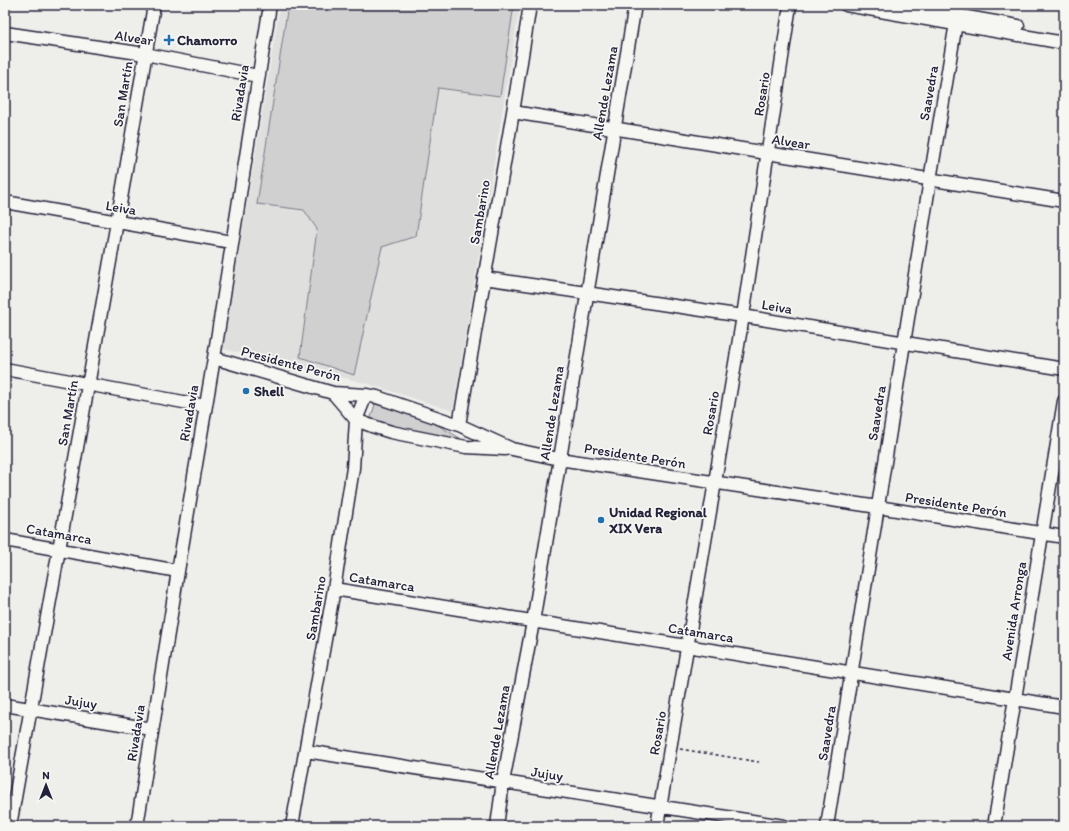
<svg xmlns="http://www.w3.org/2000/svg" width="1069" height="831" font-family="Itim,sans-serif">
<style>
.built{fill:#dfdfde}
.green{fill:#d0d0d1;stroke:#797986}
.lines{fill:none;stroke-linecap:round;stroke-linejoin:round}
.minor-casing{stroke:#22223b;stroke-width:15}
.path{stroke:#22223b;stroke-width:1.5;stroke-dasharray:3 3;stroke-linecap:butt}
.minor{stroke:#f6f6f2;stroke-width:12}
.poi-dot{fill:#1f6fb2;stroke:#f6f6f2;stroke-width:1.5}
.labels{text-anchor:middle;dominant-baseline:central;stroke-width:3.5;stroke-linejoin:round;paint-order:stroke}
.street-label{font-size:14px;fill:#22223b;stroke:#f6f6f2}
.poi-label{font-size:14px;font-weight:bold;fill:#22223b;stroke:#f6f6f2;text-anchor:start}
</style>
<rect width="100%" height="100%" fill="#eeeeeb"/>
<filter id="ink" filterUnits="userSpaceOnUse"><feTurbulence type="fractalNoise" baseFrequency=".025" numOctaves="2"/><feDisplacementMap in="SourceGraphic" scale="8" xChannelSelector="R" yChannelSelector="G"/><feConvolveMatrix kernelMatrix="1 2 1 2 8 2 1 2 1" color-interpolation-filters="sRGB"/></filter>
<g filter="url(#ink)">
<path class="built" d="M280,5H520L453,411L369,384L223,349Z"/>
<path class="green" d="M288,5H514L500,96L438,88L416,236L382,247L354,375L300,357L317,229L304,210L257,204Z
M375,404L432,422L460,438H438L370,421Z"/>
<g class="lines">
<defs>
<path id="minor" d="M846,5L1064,43
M898,5L1018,26
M5,33L145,54L258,76
M513,112L1064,201
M5,202L231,242
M484,278L743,316L1064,369
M214,358L333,393L366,395L377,397L459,425L512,449L559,459L878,507L1064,537
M5,369L205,406
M333,393L356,420L372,426L391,432L466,447L505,449
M459,425L513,112L530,5
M5,540L178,571
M334,589L1064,707
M5,705L152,729
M306,751L784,826
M10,826L117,222L154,5
M137,826L178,571L214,358L270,5
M292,826L334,589L353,468L356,420L366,395
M497,826L503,782L533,622L635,5
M657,826L743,316L790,5
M827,826L930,180L959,5
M994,826L1064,401"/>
</defs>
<use href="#minor" class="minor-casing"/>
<path class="path" d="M680,749L759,762"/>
<use href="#minor" class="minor"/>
</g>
</g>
<g class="poi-dot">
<path d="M167 34h4v4h4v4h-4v4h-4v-4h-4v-4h4z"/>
<circle cx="246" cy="391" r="4"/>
<circle cx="601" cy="520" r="4"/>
</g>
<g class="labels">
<g class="street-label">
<text transform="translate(134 38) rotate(9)">Alvear</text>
<text transform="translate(240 93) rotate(-81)">Rivadavia</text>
<text transform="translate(605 93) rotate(-80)">Allende Lezama</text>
<text transform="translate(929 93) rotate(-80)">Saavedra</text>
<text transform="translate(123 94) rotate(-81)">San Martín</text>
<text transform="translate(762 94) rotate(-81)">Rosario</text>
<text transform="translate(791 142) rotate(9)">Alvear</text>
<text transform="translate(121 208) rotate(10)">Leiva</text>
<text transform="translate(480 212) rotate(-80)">Sambarino</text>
<text transform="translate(777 307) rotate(10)">Leiva</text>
<text transform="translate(291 364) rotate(15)">Presidente Perón</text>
<text transform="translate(68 413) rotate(-80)">San Martín</text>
<text transform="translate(189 413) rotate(-80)">Rivadavia</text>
<text transform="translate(552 413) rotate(-81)">Allende Lezama</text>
<text transform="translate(711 413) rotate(-80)">Rosario</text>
<text transform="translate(877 413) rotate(-81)">Saavedra</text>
<text transform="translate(635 456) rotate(9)">Presidente Perón</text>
<text transform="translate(956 505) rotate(9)">Presidente Perón</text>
<text transform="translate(59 534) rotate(10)">Catamarca</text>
<text transform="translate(382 582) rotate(9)">Catamarca</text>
<text transform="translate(316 608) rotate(-80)">Sambarino</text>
<text transform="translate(1014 611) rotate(-81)">Avenida Arronga</text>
<text transform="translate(701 633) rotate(9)">Catamarca</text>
<text transform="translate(81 702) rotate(9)">Jujuy</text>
<text transform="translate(497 732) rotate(-80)">Allende Lezama</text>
<text transform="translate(136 733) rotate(-81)">Rivadavia</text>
<text transform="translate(658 733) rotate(-80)">Rosario</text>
<text transform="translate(827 733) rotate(-81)">Saavedra</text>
<text transform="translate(547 774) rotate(9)">Jujuy</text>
</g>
<g class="poi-label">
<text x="177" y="40">Chamorro</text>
<text x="254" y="391">Shell</text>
<text x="609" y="512">Unidad Regional<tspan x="609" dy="16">XIX Vera</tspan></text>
</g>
</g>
<rect width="1069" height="831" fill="none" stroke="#f6f6f2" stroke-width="20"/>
<rect x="10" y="10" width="1049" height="811" fill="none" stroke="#22223b" stroke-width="1.5" filter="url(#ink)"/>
<g transform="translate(46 785)" stroke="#f6f6f2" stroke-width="3" paint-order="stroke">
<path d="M0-3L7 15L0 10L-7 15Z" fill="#22223b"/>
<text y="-6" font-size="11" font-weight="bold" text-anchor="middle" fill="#22223b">N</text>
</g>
</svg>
